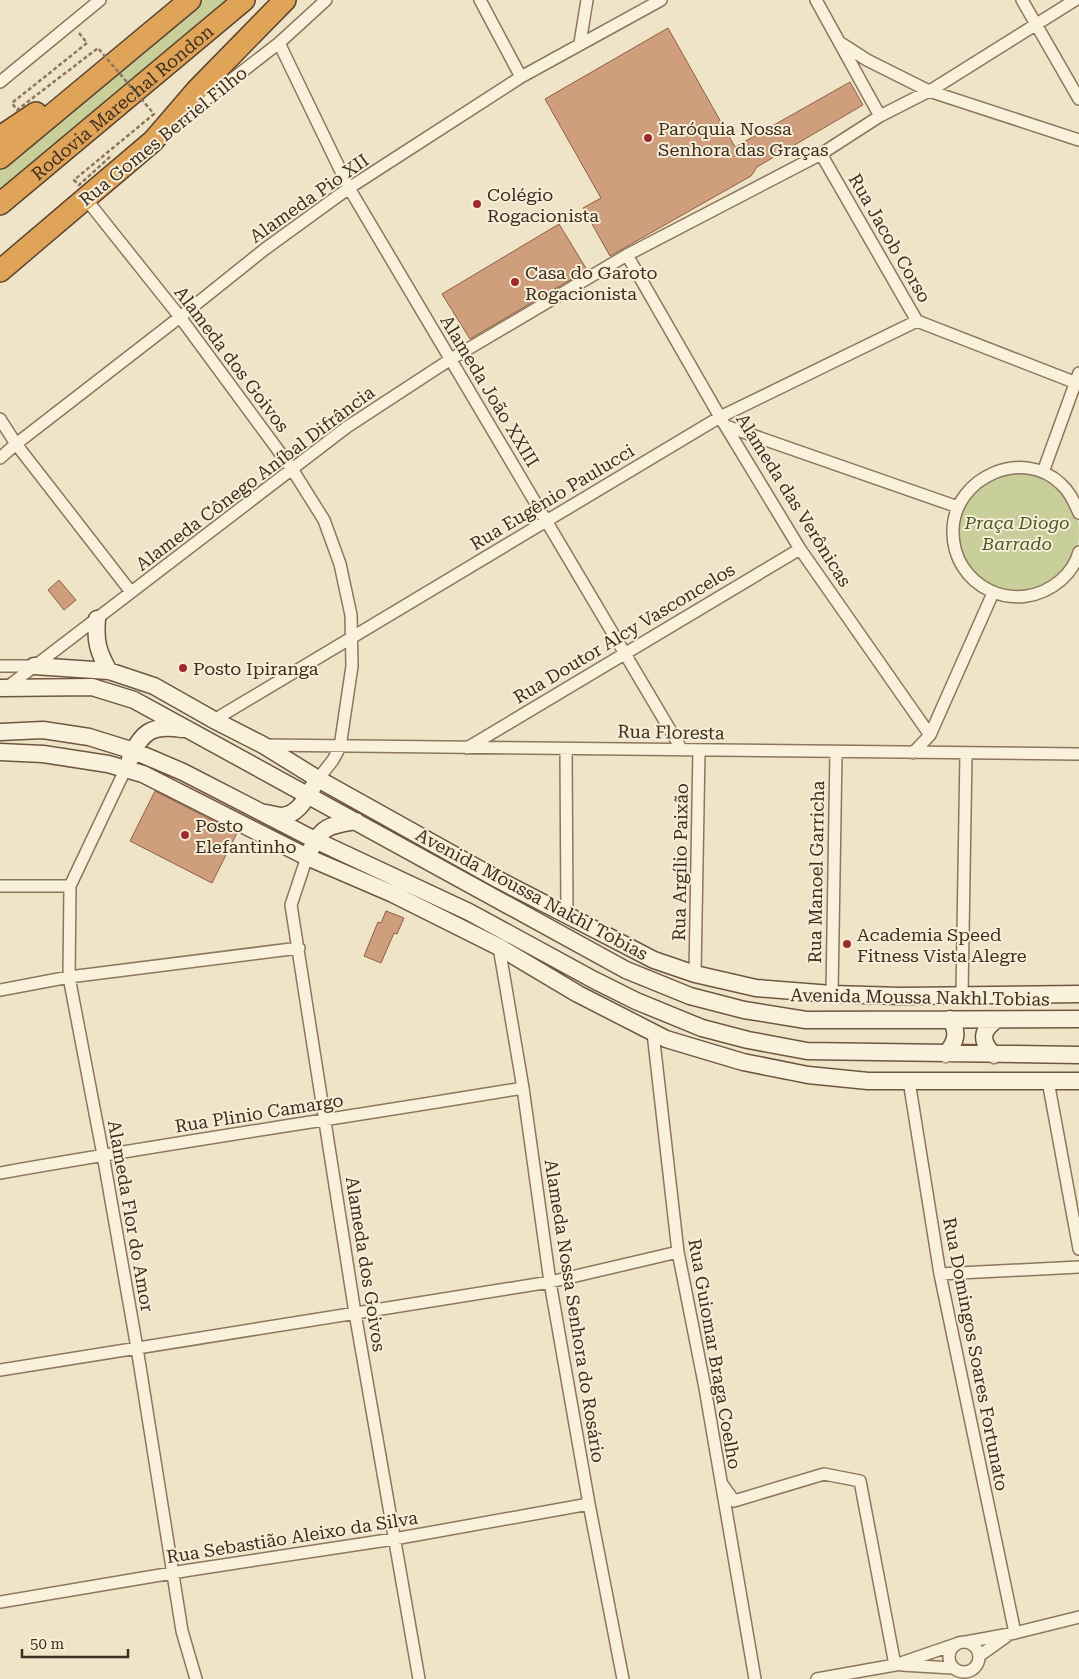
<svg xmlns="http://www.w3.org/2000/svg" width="1079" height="1679" font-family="'Roboto Serif',serif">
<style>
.green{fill:#c9cf9b}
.building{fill:#cf9f7d;stroke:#8d5f41}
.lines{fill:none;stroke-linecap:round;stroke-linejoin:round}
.street-casing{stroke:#8d765c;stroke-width:14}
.secondary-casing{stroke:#6f573f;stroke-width:19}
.highway-casing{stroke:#5b4430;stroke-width:24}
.path{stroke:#8d765c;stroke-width:2.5;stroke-dasharray:4 2.5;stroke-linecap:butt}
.street{stroke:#faf1dc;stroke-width:11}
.secondary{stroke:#faf1dc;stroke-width:16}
.highway{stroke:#e0a458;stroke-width:21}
.path-bridge{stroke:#8d765c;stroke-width:2.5;stroke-dasharray:4 2.5;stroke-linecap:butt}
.poi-dot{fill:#9e2a2b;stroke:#f7eed8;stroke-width:2}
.labels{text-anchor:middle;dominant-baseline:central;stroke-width:4;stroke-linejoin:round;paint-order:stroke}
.street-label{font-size:18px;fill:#3d2e20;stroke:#f7eed8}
.poi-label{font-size:18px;fill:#3d2e20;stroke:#f7eed8;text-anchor:start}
.park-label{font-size:18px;font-style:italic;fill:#4d5a26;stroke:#f7eed8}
</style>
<rect width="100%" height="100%" fill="#f0e4c8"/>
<path class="green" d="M202,0H231L0,193V169Z
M957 532a61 61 0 1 1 122 0a61 61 0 1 1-122 0Z"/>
<path class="building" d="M668,28L735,147L850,82L863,105L757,167L751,176L610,256L583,208L601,198L545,99Z
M559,224L587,270L470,339L442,294Z
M59,580L76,600L64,610L48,590Z
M155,791L237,833L212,883L130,841Z
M386,911L404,918L397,934L394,933L381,963L364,956L378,922L381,923Z"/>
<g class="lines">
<defs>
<path id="street" d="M480,0L521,77
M816,0L880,116
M1022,0L1079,99
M839,42L867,60L929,91L1079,140
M279,43L349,188L682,750
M580,43L587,0
M0,82L100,0
M186,115L279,43L326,0
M821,154L917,321L1079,384
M86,199L180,317L292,469L324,520L340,564L351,615L352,666L340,747L333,760L318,779
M627,255L720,417L800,549L930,735L913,753
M0,419L16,444L131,592
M726,426L958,507
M0,458L16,444L180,317L265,249L349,188L521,77L661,0
M1043,472L1079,373
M1079,513C1074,502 1070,492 1061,484C1023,447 955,477 953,529C951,587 1017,618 1061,580C1069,573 1076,563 1079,552
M0,666H34
M6,688L347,427L451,359L627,255L821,154L880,116L933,89L1075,0
M214,720L720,417L917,321
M930,735L993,593
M263,745L1079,754
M467,748L800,549
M566,749L567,915
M126,768L70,886L69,977L103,1155L137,1348L182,1631L196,1679
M307,857L291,905L355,1313L419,1679
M0,886H70
M499,947L523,1088L550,1282L589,1504L623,1679
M695,974L699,750
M0,990L69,977L299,948
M832,994L836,752
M962,994L966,753
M653,1033L678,1252L705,1388L755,1679
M909,1081L940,1274L1015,1633
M1048,1081L1079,1249
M0,1173C174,1142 349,1117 523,1088
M940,1274L1079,1267
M0,1370L550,1282L678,1252
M722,1484L734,1501L824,1474L860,1481L895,1665
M0,1602L190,1570L394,1539L589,1504
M949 1657a15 15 0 1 1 30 0a15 15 0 1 1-30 0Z
M966,1642L1015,1633L1079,1617
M979,1656L1007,1636
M902,1665L952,1668
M817,1679L895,1665L956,1644"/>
<path id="secondary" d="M97,619C95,641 98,652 109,671
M34,666L109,671L154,686L214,720L263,745L318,779L499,880L654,960L695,974L756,988L832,994L901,996L1079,994
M0,688L92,687L134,700L626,970L690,996L744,1010L806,1020L1079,1019
M0,732L43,730L89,737L134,751L183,772L315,840L469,912L594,980L636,1001L702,1028L748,1040L807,1051L1079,1055
M0,752L43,754L108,764L143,774L307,857L393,894L499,947L578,994L666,1039L743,1062L808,1075L868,1081H1079
M130,759C141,732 152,724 182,729
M266,813C271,814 277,816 282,816C298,815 306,798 313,787
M311,849C322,825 332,825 356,821
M946,1054C956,1042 959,1032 950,1019
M994,1055C980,1041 981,1031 996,1020"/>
<g id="highway">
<path d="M0,137L36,113"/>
<path d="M0,158L190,0"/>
<path id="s1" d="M0,204L244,0"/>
<path d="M0,271L153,141L196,91L285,0"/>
</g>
</defs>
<use href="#street" class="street-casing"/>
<use href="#secondary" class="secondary-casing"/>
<use href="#highway" class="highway-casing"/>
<path class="path" d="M79,33L87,43"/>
<use href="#street" class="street"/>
<use href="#secondary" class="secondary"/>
<use href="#highway" class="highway"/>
<path class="path-bridge" d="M87,43L12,103L17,110L98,48L154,114L74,180L79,185L112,155"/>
</g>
<g class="poi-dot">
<circle cx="648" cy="138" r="5"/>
<circle cx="477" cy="204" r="5"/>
<circle cx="515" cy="282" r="5"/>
<circle cx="183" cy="668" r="5"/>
<circle cx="185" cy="835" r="5"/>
<circle cx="847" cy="944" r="5"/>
</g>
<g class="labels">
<g class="street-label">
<text stroke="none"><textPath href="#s1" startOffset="159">Rodovia Marechal Rondon</textPath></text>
<text transform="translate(163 136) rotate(-39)">Rua Gomes Berriel Filho</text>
<text transform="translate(309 198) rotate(-35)">Alameda Pio XII</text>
<text transform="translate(890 238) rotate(60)">Rua Jacob Corso</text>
<text transform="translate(232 359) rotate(53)">Alameda dos Goivos</text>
<text transform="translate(490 391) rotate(59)">Alameda João XXIII</text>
<text transform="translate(255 478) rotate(-37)">Alameda Cônego Aníbal Difrância</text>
<text transform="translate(552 497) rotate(-31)">Rua Eugênio Paulucci</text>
<text transform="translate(794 500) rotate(58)">Alameda das Verônicas</text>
<text transform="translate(624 633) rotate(-31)">Rua Doutor Alcy Vasconcelos</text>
<text transform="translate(671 732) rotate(1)">Rua Floresta</text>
<text transform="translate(680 862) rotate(-89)">Rua Argílio Paixão</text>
<text transform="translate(816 872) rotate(-89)">Rua Manoel Garricha</text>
<text transform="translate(532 894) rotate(28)">Avenida Moussa Nakhl Tobias</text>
<text transform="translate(920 997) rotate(1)">Avenida Moussa Nakhl Tobias</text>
<text transform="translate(259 1113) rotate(-9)">Rua Plinio Camargo</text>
<text transform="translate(131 1216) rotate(80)">Alameda Flor do Amor</text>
<text transform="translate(366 1264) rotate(81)">Alameda dos Goivos</text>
<text transform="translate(575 1311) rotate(81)">Alameda Nossa Senhora do Rosário</text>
<text transform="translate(715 1354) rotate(80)">Rua Guiomar Braga Coelho</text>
<text transform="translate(976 1354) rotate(79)">Rua Domingos Soares Fortunato</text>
<text transform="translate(292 1537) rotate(-9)">Rua Sebastião Aleixo da Silva</text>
</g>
<g class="poi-label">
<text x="658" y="128">Paróquia Nossa<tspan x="658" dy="21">Senhora das Graças</tspan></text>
<text x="487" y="194">Colégio<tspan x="487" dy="21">Rogacionista</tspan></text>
<text x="525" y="272">Casa do Garoto<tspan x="525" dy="21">Rogacionista</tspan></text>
<text x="193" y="668">Posto Ipiranga</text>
<text x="195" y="825">Posto<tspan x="195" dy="21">Elefantinho</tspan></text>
<text x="857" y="934">Academia Speed<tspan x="857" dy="21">Fitness Vista Alegre</tspan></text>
</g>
<g class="park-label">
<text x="1017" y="522">Praça Diogo<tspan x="1017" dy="21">Barrado</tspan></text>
</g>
</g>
<path d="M22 1649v8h106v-8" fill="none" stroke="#3d2e20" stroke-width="2.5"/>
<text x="30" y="1649" font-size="15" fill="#3d2e20" stroke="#f7eed8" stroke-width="4" paint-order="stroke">50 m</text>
</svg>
